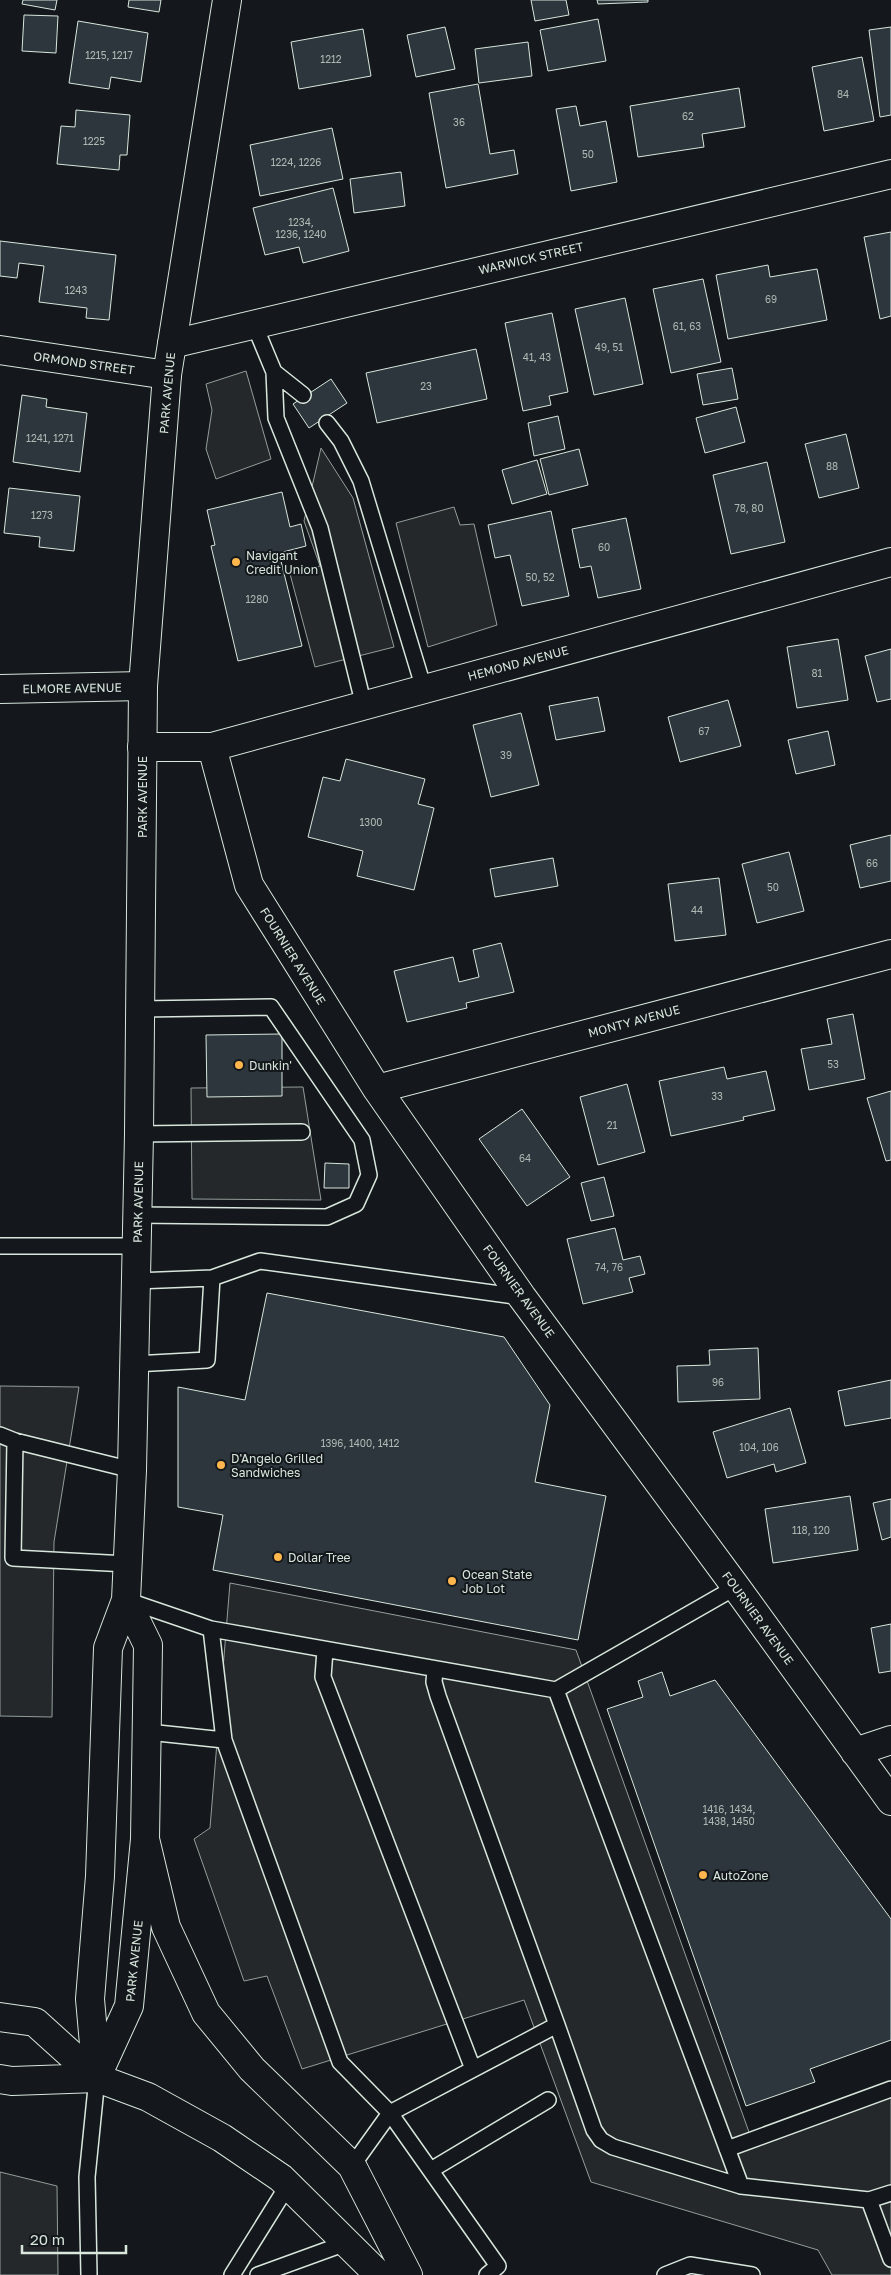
<svg xmlns="http://www.w3.org/2000/svg" width="891" height="2275" font-family="'Golos Text',sans-serif">
<style>
.parking{fill:#24282b;stroke:#939e99}
.building{fill:#2c363c;stroke:#d8e6dc}
.lines{fill:none;stroke-linecap:round;stroke-linejoin:round}
.service-casing{stroke:#d8e6dc;stroke-width:18}
.minor-casing{stroke:#d8e6dc;stroke-width:30}
.secondary-casing{stroke:#d8e6dc;stroke-width:30}
.primary-casing{stroke:#d8e6dc;stroke-width:30}
.service{stroke:#14181c;stroke-width:15}
.minor{stroke:#14181c;stroke-width:28}
.secondary{stroke:#14181c;stroke-width:28}
.primary{stroke:#14181c;stroke-width:28}
.poi-dot{fill:#ffb74d;stroke:#14181c;stroke-width:2}
.labels{text-anchor:middle;dominant-baseline:central;stroke-width:4;stroke-linejoin:round;paint-order:stroke}
.number-label{font-size:10px;fill:#adbab4}
.street-label{font-size:12px;fill:#d8e6dc;stroke:#14181c}
.poi-label{font-size:12px;fill:#d8e6dc;stroke:#14181c;text-anchor:start}
</style>
<rect width="100%" height="100%" fill="#14181c"/>
<path class="parking" d="M246,371L271,459L216,479L206,449L212,410L206,384Z
M321,448L353,498L394,647L315,667L290,574L320,566L304,521Z
M454,507L460,525L474,524L497,625L428,647L396,523Z
M303,1087L321,1200L192,1199L191,1088Z
M0,1386L79,1387L54,1542L52,1717L0,1716Z
M230,1583L576,1650L754,2146L891,2097V2275H832L818,2250L591,2182L524,2000L302,2069L267,1976L244,1981L194,1839L210,1828Z
M0,2172L57,2186L58,2275H0Z"/>
<path class="building" d="M23,0H57L55,10L22,4Z
M129,0H161L159,12L128,7Z
M531,0H566L569,15L535,21Z
M597,0H648V2L598,4Z
M24,15L58,16L56,53L22,51Z
M598,19L606,61L548,71L540,30Z
M78,21L148,33L141,82L111,77L109,89L69,83Z
M445,27L455,69L416,77L407,35Z
M891,27V115L880,117L869,30Z
M363,29L371,76L299,89L291,42Z
M528,42L532,76L479,83L475,49Z
M862,57L874,121L824,131L812,67Z
M478,84L490,154L514,150L518,174L446,188L429,93Z
M739,88L745,127L702,134L704,147L638,157L630,106Z
M576,106L580,126L606,121L617,182L571,191L556,109Z
M76,110L130,115L127,155H120L119,170L57,164L61,126L75,127Z
M332,128L343,179L260,196L250,145Z
M401,172L405,206L354,213L350,179Z
M333,188L349,251L303,263L299,247L265,255L253,208Z
M891,232V316L880,319L864,237Z
M0,241L116,255L109,320L86,318L87,308L39,302L44,266L19,263L17,278L0,276Z
M768,265L770,277L817,269L827,320L728,339L716,275Z
M703,279L721,362L671,373L653,289Z
M625,298L643,384L594,395L575,309Z
M552,313L568,392L549,396L551,405L523,411L505,323Z
M476,349L487,399L377,423L366,373Z
M732,368L738,399L703,405L697,374Z
M331,379L347,403L309,428L293,404Z
M22,395L47,399L46,407L87,413L80,472L13,462Z
M736,407L745,442L705,453L696,418Z
M558,416L565,449L534,456L528,423Z
M846,434L859,488L819,498L805,444Z
M579,449L588,485L549,495L540,459Z
M537,460L547,494L512,504L502,470Z
M767,462L785,542L731,554L713,475Z
M9,488L80,496L74,551L39,547L40,537L4,533Z
M282,492L290,527L301,524L306,546L279,553L302,646L238,661L211,546L215,545L207,510Z
M551,511L569,596L522,606L510,555L495,558L488,525Z
M626,518L641,589L598,598L591,566L580,568L572,529Z
M838,639L848,700L797,708L787,647Z
M891,649V699L877,702L865,656Z
M598,697L605,731L556,740L549,706Z
M728,700L741,746L680,762L668,717Z
M521,713L539,785L491,797L473,725Z
M828,731L835,765L796,774L788,740Z
M346,759L425,779L418,804L434,808L414,890L357,876L363,851L308,837L323,777L340,781Z
M891,835V881L860,888L850,845Z
M789,852L804,911L757,923L742,864Z
M553,858L558,886L495,897L490,869Z
M719,878L726,935L675,941L668,884Z
M501,943L514,992L466,1003L467,1008L407,1022L394,971L453,957L459,982L479,977L473,950Z
M853,1014L865,1079L809,1090L801,1049L832,1044L827,1019Z
M282,1034V1096L207,1097L206,1035Z
M724,1067L727,1079L766,1071L775,1110L743,1117L744,1120L671,1136L659,1081Z
M627,1084L645,1152L598,1165L580,1097Z
M891,1091V1160L886,1161L867,1098Z
M522,1109L570,1177L527,1206L479,1139Z
M325,1163L349,1164V1188H324Z
M604,1177L614,1216L591,1221L581,1183Z
M615,1228L623,1260L640,1256L645,1274L629,1278L633,1292L583,1304L567,1239Z
M267,1293L504,1337L550,1405L535,1482L606,1496L578,1640L213,1570L223,1515L178,1507V1387L245,1400Z
M758,1348L760,1399L678,1402L677,1366L710,1365L709,1350Z
M891,1380V1418L845,1426L838,1391Z
M790,1408L806,1463L776,1472L774,1464L727,1478L713,1432Z
M850,1496L858,1550L773,1563L765,1509Z
M891,1499V1537L882,1540L873,1503Z
M891,1624V1671L879,1673L871,1628Z
M662,1672L670,1696L715,1680L891,1919V2040L810,2069L815,2082L746,2106L607,1709L643,1697L638,1681Z"/>
<g class="lines">
<defs>
<path id="service" d="M254,324L274,372L276,418L320,528L364,706
M274,372L303,395
M327,423L341,441L361,481L424,689
M139,1134L302,1132
M137,1215L327,1217L356,1204L369,1175L362,1140L271,1007L140,1009
M0,1246H137
M212,1278L260,1261L522,1297
M134,1364L207,1360L212,1278L136,1281
M0,1435L15,1441L132,1470
M15,1441L13,1558L127,1564
M126,1600L211,1629L224,1740
M211,1629L556,1690L736,1587
M325,1650L323,1677L473,2069
M435,1669L434,1682L438,1696L557,2025
M556,1690L741,2186
M148,1732L224,1740L340,2062L390,2113L498,2266L487,2275
M727,2149L891,2089
M352,2166L390,2113L557,2025L594,2130L601,2140L613,2147L741,2186L869,2200L891,2259
M431,2170L548,2100
M869,2200L891,2193
M89,2275L87,2177L97,2078
M232,2275L288,2185
M258,2275L346,2243
M665,2275L690,2265L752,2275"/>
<path id="minor" d="M172,344L891,174
M0,350L167,375
M0,689L143,686
M142,747H212L891,562
M212,747L249,885L377,1089L522,1297L736,1587L891,1801
M377,1089L891,954
M855,1752L891,1740"/>
<path id="secondary" d="M0,2017L35,2022L97,2078
M0,2079L12,2081L97,2078"/>
<path id="primary" d="M145,1839L166,1927L206,2013L252,2069L352,2166L408,2275
M97,2076L129,2006L145,1839L148,1645L126,1600
M97,2078L90,1999L100,1876L108,1648L126,1600L132,1470L139,1134L143,686L167,375L227,0
M97,2078L148,2097L222,2138L281,2178L379,2275"/>
</defs>
<use href="#service" class="service-casing"/>
<use href="#minor" class="minor-casing"/>
<use href="#secondary" class="secondary-casing"/>
<use href="#primary" class="primary-casing"/>
<use href="#service" class="service"/>
<use href="#minor" class="minor"/>
<use href="#secondary" class="secondary"/>
<use href="#primary" class="primary"/>
</g>
<g class="poi-dot">
<circle cx="236" cy="562" r="5"/>
<circle cx="239" cy="1065" r="5"/>
<circle cx="221" cy="1465" r="5"/>
<circle cx="278" cy="1557" r="5"/>
<circle cx="452" cy="1581" r="5"/>
<circle cx="703" cy="1875" r="5"/>
</g>
<g class="labels">
<g class="number-label">
<text x="109" y="55">1215, 1217</text>
<text x="331" y="59">1212</text>
<text x="843" y="94">84</text>
<text x="688" y="116">62</text>
<text x="459" y="122">36</text>
<text x="94" y="141">1225</text>
<text x="588" y="154">50</text>
<text x="296" y="162">1224, 1226</text>
<text x="301" y="222">1234,<tspan x="301" dy="12">1236, 1240</tspan></text>
<text x="76" y="290">1243</text>
<text x="771" y="299">69</text>
<text x="687" y="326">61, 63</text>
<text x="609" y="347">49, 51</text>
<text x="537" y="357">41, 43</text>
<text x="426" y="386">23</text>
<text x="50" y="438">1241, 1271</text>
<text x="832" y="466">88</text>
<text x="749" y="508">78, 80</text>
<text x="42" y="515">1273</text>
<text x="604" y="547">60</text>
<text x="540" y="577">50, 52</text>
<text x="257" y="599">1280</text>
<text x="817" y="673">81</text>
<text x="704" y="731">67</text>
<text x="506" y="755">39</text>
<text x="371" y="822">1300</text>
<text x="872" y="863">66</text>
<text x="773" y="887">50</text>
<text x="697" y="910">44</text>
<text x="833" y="1064">53</text>
<text x="717" y="1096">33</text>
<text x="612" y="1125">21</text>
<text x="525" y="1158">64</text>
<text x="609" y="1267">74, 76</text>
<text x="718" y="1382">96</text>
<text x="360" y="1443">1396, 1400, 1412</text>
<text x="759" y="1447">104, 106</text>
<text x="811" y="1530">118, 120</text>
<text x="729" y="1809">1416, 1434,<tspan x="729" dy="12">1438, 1450</tspan></text>
</g>
<g class="street-label">
<text transform="translate(531 258) rotate(-13)">WARWICK STREET</text>
<text transform="translate(84 363) rotate(8)">ORMOND STREET</text>
<text transform="translate(167 393) rotate(-85)">PARK AVENUE</text>
<text transform="translate(518 663) rotate(-15)">HEMOND AVENUE</text>
<text transform="translate(72 688) rotate(-1)">ELMORE AVENUE</text>
<text transform="translate(142 797) rotate(-90)">PARK AVENUE</text>
<text transform="translate(293 956) rotate(58)">FOURNIER AVENUE</text>
<text transform="translate(634 1021) rotate(-15)">MONTY AVENUE</text>
<text transform="translate(138 1202) rotate(-89)">PARK AVENUE</text>
<text transform="translate(519 1291) rotate(54)">FOURNIER AVENUE</text>
<text transform="translate(758 1618) rotate(54)">FOURNIER AVENUE</text>
<text transform="translate(134 1961) rotate(-84)">PARK AVENUE</text>
</g>
<g class="poi-label">
<text x="246" y="555">Navigant<tspan x="246" dy="14">Credit Union</tspan></text>
<text x="249" y="1065">Dunkin'</text>
<text x="231" y="1458">D'Angelo Grilled<tspan x="231" dy="14">Sandwiches</tspan></text>
<text x="288" y="1557">Dollar Tree</text>
<text x="462" y="1574">Ocean State<tspan x="462" dy="14">Job Lot</tspan></text>
<text x="713" y="1875">AutoZone</text>
</g>
</g>
<path d="M22 2245v8h104v-8" fill="none" stroke="#d8e6dc" stroke-width="2.5"/>
<text x="30" y="2245" font-size="15" fill="#d8e6dc" stroke="#14181c" stroke-width="4" paint-order="stroke">20 m</text>
</svg>
